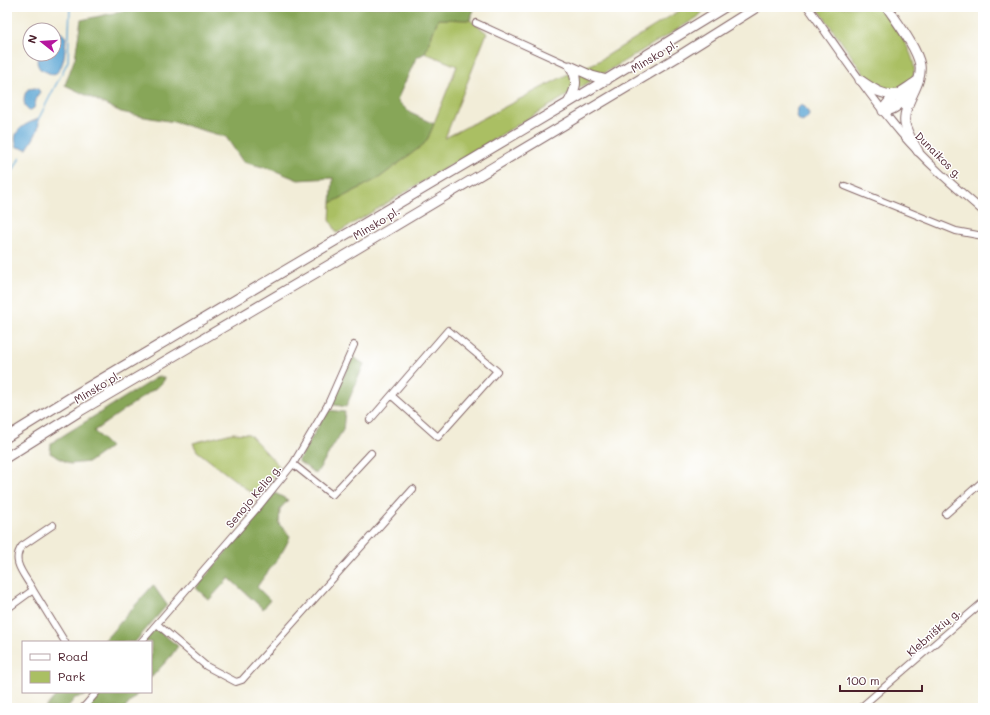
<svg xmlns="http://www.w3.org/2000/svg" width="990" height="715" font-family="Mali,sans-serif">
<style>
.green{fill:#aabf63;stroke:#7a6f47}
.forest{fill:#87a659;stroke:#686242}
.water{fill:#5ca6d4;stroke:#536280}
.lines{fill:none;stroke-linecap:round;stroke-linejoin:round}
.stream{stroke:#5ca6d4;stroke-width:1.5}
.minor-casing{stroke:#856768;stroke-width:8}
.major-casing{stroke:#856768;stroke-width:9}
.highway-casing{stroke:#856768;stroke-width:11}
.minor{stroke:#fff;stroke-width:6}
.major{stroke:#fff;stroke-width:7}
.highway{stroke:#fff;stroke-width:9}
.labels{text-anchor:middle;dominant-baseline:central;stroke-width:3;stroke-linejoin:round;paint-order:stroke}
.street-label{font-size:11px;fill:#4a1f2b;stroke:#fff}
</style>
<rect width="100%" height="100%" fill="#fff"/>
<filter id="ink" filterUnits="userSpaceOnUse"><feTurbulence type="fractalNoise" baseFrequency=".025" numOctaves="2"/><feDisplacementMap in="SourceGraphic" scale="8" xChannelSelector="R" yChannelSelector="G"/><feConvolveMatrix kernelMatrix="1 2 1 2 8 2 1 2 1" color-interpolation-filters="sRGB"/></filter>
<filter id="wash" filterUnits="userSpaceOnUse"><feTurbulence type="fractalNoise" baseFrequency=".012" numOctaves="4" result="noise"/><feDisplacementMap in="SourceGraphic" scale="16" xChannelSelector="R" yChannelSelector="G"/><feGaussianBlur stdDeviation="0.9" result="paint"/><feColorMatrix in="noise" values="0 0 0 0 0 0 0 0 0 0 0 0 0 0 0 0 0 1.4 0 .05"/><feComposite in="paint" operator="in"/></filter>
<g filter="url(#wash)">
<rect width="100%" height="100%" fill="#f2edd8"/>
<path class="green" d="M685,7H707L698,17L337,233L330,220L331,203L379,178L423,145L428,138L457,66L425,53L438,19L470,20L487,33L445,138L568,74L597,62Z
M817,7H882C898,32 943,85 887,93L869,81Z
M232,433L249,434L280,467L258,498L197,451L193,443Z"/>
<path class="forest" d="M142,7H475L470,20L438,19L425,53L416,58L397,100L410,113L434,124L428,138L423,145L379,178L331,203L333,178L298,180L271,169L243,162L226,137L174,122L139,116L121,112L65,85L75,58L81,20Z
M353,357L364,364L346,407L330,404Z
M159,376L165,379L160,385L94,431L110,447L89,462L70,464L50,453L51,443Z
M328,410L345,412L343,430L316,474L298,461Z
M275,493L288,500L280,509L279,524L290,536C284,554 268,570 257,587L270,600L263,609L229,578L209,600L196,588Z
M153,585L167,605L135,642H103Z
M155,629L159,631L178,646L171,656L151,678V642H144Z
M59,692H86L85,696L75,698L67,708H45Z
M101,692H139L125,708H87Z"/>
<path class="water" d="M46,29C54,28 62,31 66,38C65,49 65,70 53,75L40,69C36,63 36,59 41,54H54V30H46Z
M35,88L38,89L40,92L37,96L34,108L29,111C22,105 23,95 28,89Z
M801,105L805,107L809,114L808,118L802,122L798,119L797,115L798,108Z
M38,119C42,128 31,142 27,149L17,147C10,130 26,124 38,119Z"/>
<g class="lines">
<path class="stream" d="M38,120L68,61L70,7
M7,183L20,157"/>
</g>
</g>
<g filter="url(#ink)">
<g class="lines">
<defs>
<path id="minor" d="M476,23L570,66
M845,186L956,231L983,236
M370,420L448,330L497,371L438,437L392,396
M293,464L332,495L371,453
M946,514L983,481
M33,590L65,642
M7,609L33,590C25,575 10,562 22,546L53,525
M157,624L206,666L236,682L242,680L413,489
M141,642L259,506L293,464L327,406L354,345
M83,708L97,692
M860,708L983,602"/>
<path id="major" d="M808,7C838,49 867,93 901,133C925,161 955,187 983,211"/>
<path id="highway" d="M887,7C897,22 917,48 920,65C923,86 902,103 905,124C907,134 914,143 918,151
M570,66L592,76L607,80
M860,80C872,88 883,97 898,94
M911,93C903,100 895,112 883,111C888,97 906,90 917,81
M568,103C576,90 579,79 570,66
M7,437L78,393L568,103L725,7
M7,457L80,411L348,254L679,56L757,7"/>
</defs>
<use href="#minor" class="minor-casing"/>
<use href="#major" class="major-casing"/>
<use href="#highway" class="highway-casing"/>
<use href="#minor" class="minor"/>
<use href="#major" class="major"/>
<use href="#highway" class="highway"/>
</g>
</g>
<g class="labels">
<g class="street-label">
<text transform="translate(654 56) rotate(-31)">Minsko pl.</text>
<text transform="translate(939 155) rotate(45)">Dunaikos g.</text>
<text transform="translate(376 223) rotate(-31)">Minsko pl.</text>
<text transform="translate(97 387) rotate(-31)">Minsko pl.</text>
<text transform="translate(253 496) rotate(-50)">Senojo Kelio g.</text>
<text transform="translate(933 632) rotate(-41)">Klebniškių g.</text>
</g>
</g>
<rect width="990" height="715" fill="none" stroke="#fff" stroke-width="24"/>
<rect x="22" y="641" width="130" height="52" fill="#ffffff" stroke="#b7a5aa"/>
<rect x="30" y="654" width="20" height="6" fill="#ffffff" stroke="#b7a5aa"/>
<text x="58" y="661" font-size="12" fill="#4a1f2b">Road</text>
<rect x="30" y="671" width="20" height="12" fill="#aabf63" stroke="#b7a5aa"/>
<text x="58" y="681" font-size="12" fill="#4a1f2b">Park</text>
<g transform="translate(42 42) rotate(287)"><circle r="19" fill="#ffffff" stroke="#b7a5aa"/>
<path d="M0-3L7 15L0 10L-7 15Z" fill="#b5179e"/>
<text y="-6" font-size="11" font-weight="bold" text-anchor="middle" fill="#4a1f2b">N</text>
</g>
<path d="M840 685v6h82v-6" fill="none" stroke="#4a1f2b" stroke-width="2"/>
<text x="846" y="685" font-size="12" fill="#4a1f2b" stroke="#ffffff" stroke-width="3" paint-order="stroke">100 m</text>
</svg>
